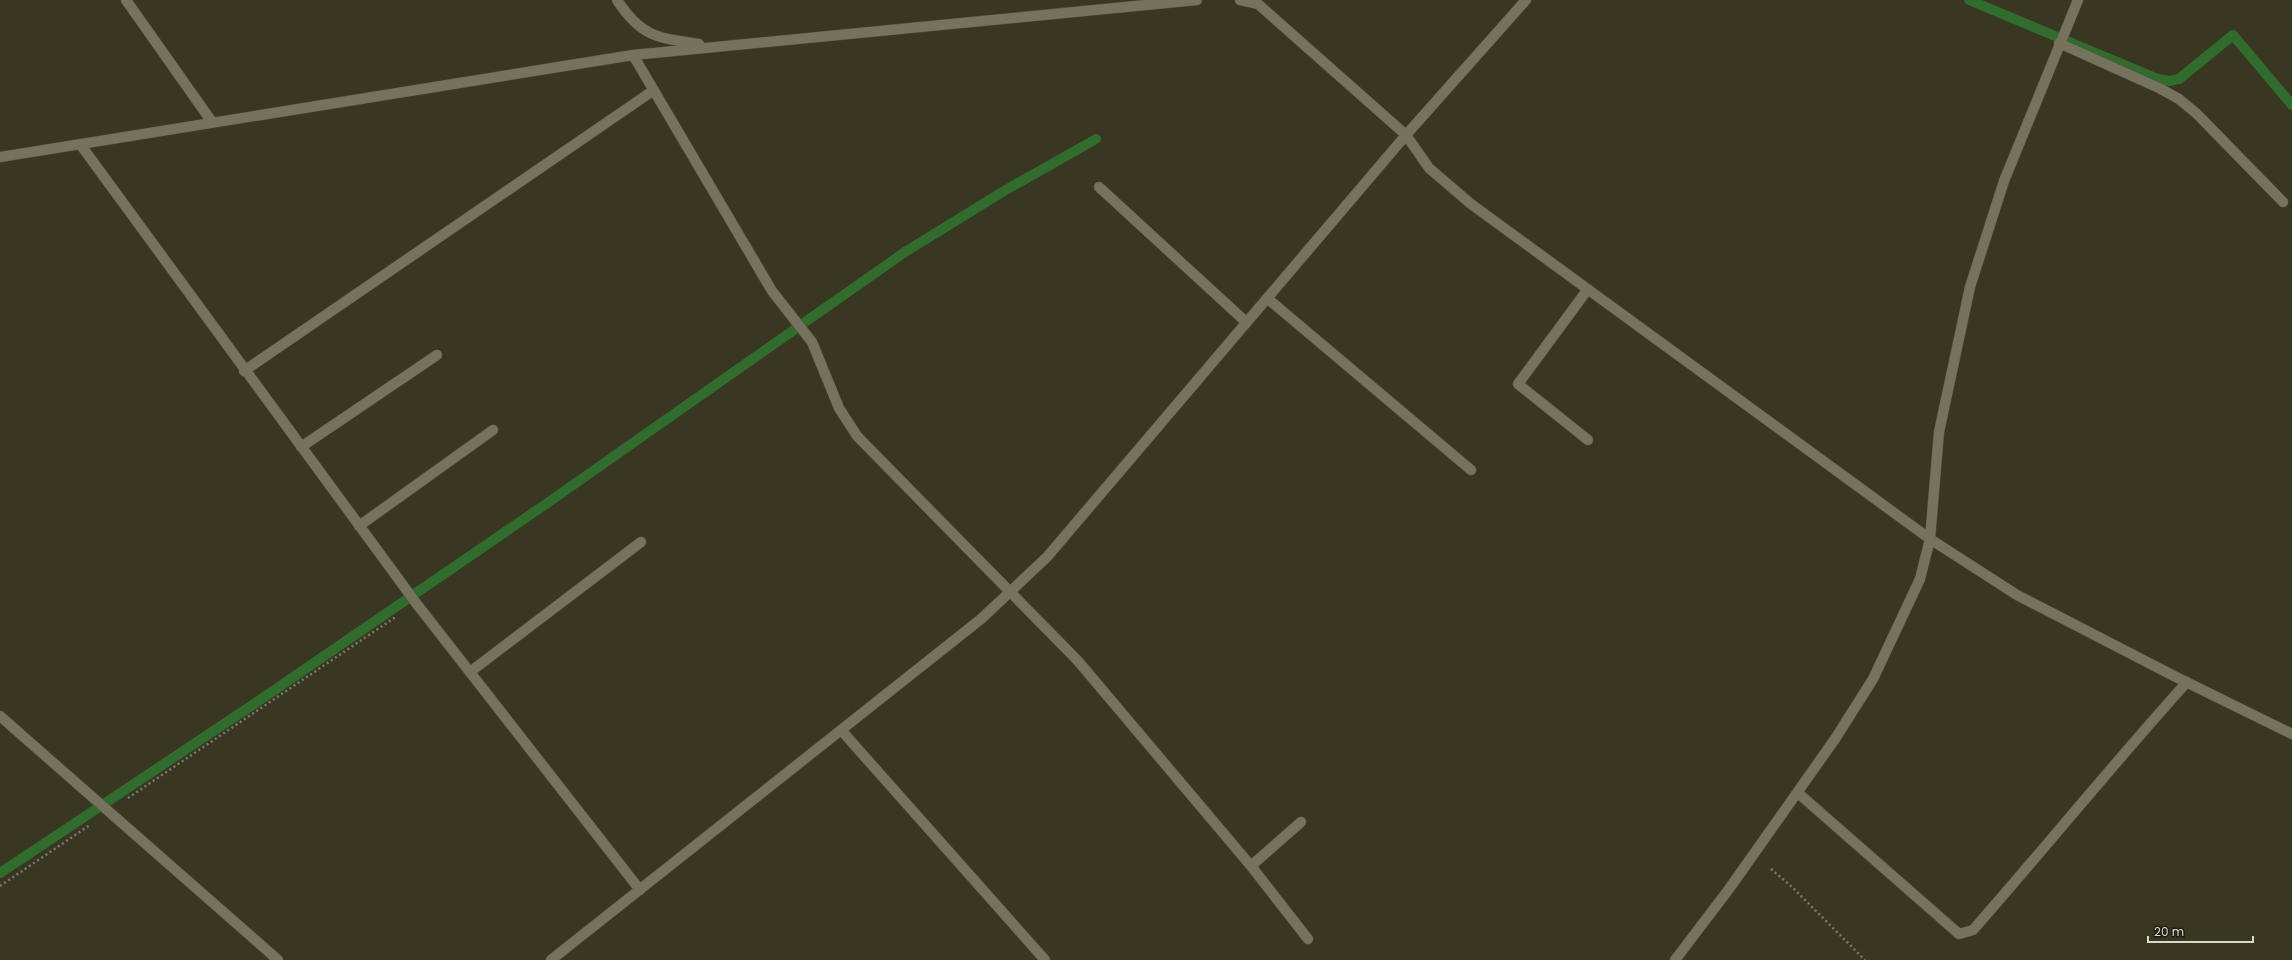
<svg xmlns="http://www.w3.org/2000/svg" width="2292" height="960" font-family="Poppins,sans-serif">
<style>
.lines{fill:none;stroke-linecap:round;stroke-linejoin:round}
.stream{stroke:#306c2b;stroke-width:10}
.minor-casing{stroke:#545241;stroke-width:11}
.path{stroke:#7c7b69;stroke-width:2.5;stroke-dasharray:2 3;stroke-linecap:butt}
.minor{stroke:#75735c;stroke-width:10}
</style>
<rect width="100%" height="100%" fill="#393722"/>
<g class="lines">
<path class="stream" d="M1969,0L2158,79L2169,81L2179,79L2233,35L2292,105
M0,873L257,702L543,506L905,252L1004,191L1096,139"/>
<defs>
<path id="minor" d="M126,0L212,122
M617,0C641,37 658,38 699,44
M1240,0L1258,4L1406,135L1429,168L1471,204L1930,539L2017,595L2176,677L2292,734
M2059,43L2159,88L2179,99L2197,114L2283,202
M633,55L772,291L812,342L839,408L857,436L1078,661L1251,866L1308,939
M80,144L416,603L640,890
M0,157L633,55L1197,0
M1099,187L1246,322
M1588,289L1518,384L1588,440
M1267,298L1471,470
M244,371L654,90
M301,447L437,355
M359,526L493,430
M470,672L641,542
M0,716L278,960
M841,730L1045,960
M1798,793L1959,934L1973,930C2045,848 2114,763 2187,682
M1251,866L1301,822
M551,960L981,619L1047,557L1406,135L1526,0
M1675,960L1729,889L1835,739L1873,679L1920,579L1930,539L1939,432L1970,287L2004,181L2078,0"/>
</defs>
<use href="#minor" class="minor-casing"/>
<path class="path" d="M128,798L397,616
M1771,869L1792,887L1865,960
M0,886L90,825"/>
<use href="#minor" class="minor"/>
</g>
<path d="M2148 936v6h105v-6" fill="none" stroke="#dad9cd" stroke-width="2"/>
<text x="2154" y="936" font-size="12" fill="#dad9cd" stroke="#1f1e15" stroke-width="3" paint-order="stroke">20 m</text>
</svg>
